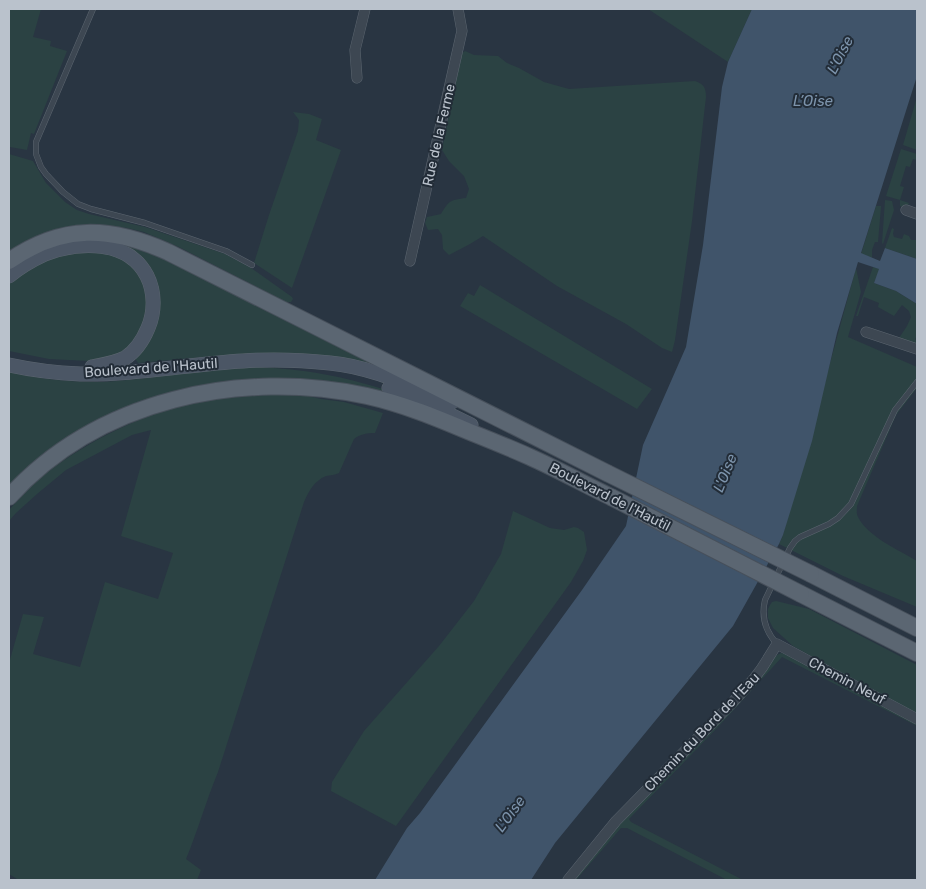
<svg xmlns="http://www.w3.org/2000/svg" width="926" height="889" font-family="Rubik,sans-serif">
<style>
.green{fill:#2b4243}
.water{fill:#40546a}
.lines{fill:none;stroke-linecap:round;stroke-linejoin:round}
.service-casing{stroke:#5b656f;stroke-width:6}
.minor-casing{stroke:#5b656f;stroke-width:11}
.secondary-casing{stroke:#5b656f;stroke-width:15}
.primary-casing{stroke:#47505b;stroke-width:18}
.service{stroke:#3d4752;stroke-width:5}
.minor{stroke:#3d4752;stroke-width:10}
.secondary{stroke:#4b5665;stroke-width:14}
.primary{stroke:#5b6672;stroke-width:16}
.primary-bridge-casing{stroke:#47505b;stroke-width:18;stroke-linecap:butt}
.primary-bridge{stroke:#5b6672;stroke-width:16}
.labels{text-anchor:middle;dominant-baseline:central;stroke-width:4;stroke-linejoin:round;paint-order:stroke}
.street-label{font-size:14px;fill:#bac2cc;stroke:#222c37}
.water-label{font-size:15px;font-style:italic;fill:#7d94ac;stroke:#222c37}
</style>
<rect width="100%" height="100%" fill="#293542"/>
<path class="green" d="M9,9H41L33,37L51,41L50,46L67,51L34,134L31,133L27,150L10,147L9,148Z
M648,9H752L728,62Z
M465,51L474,55L498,56L507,63L519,68L544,82L569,89L695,81C704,84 706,88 706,97L692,221L675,340L672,352L662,348L626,324L557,286L483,236L470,244L449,255L443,249L442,235L438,229L428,230L425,223L427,217L441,214C449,200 451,200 466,198L469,189L464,176L449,161L442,150L461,54Z
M917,97V150L903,145Z
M293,112L309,114L322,119L316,140L341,150L292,288L254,263L269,215L298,131L299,120Z
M901,149L917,154V160L913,159L910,167L906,166L900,186L904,187L900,200L909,203L907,208L900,206V200L886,196Z
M9,154L33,161L46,183L65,202L77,210L89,214L145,227L225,254L251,268L292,297L293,299L291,302H286L179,247L144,232L127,228L105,225H87L9,253Z
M885,200L892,201L894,210L883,244L882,243Z
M876,206H881V207L878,242H875L872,250V258L861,254Z
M892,228L894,229L893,234L894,237L902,239L904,234L909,236L911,240H916L917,241V259L885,248Z
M117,244L144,248L379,365L378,369L226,355L138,363L135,358L159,299Z
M86,251L101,252L113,255L124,259L134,268L139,274L146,290V317L133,343L119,355L89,361L49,359L9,351V283C32,264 57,254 86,251Z
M873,267L880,269L874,283L896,291L917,304V336L915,339L917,341V344L903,340L899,338L907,326L911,317L909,311L902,305L894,316L878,307L879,303L864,297L858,316H856Z
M856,268L861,292L848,337L917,367V388L896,415L857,506C857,510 856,513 858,517C868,537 899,550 917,561V607L843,576L779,544L783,535Z
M480,285L652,389L637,409L460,306L468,293L474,296Z
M256,367C305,369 343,376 389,391V397L180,391L138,403L100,419L53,447L34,462L9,486V372C38,379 70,382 100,382C129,381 159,376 188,373C210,370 233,369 256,367Z
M276,394L304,395L321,399L344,402L383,413L375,433C367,433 360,434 354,439L339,473C335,475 330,475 326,476C314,481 309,491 304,502L218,772C206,801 198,830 186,859L201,870L197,880H23L17,879L9,874V663L23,614L44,617L33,654L80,667L105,582L158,599L173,553L121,536L151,430L132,435L66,470L37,494L16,513L9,521V510C20,498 31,485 44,475C91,438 152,409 212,399C233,396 255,396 276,394Z
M513,511L550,528L564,530L574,527L578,528L584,532L587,550L583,561L571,582L396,826L331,791L332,782L364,731L439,646L474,601L501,554Z
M776,601L809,609L917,665V715L793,646L773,628L768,618V609L770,605L772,602Z
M781,653L786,654L917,722V726L782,657L719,726L629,819L631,822L743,880H727L627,828H621L576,880H570L621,820L774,658L777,655Z"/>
<path class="water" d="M752,9H917V76L861,253L880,261L885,248L917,259V304L896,291L874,283L879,269L858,262L837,333L812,441L783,535L779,544L733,626L555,843L531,880H375L407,828L420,813L582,590L626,526L643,445L686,347L703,245L722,87L728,62Z"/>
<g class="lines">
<defs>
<path id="service" d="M93,9L36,142V154L41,167L46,174L63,192L78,204L91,209L145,223L226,251L252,265
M777,644C765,631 761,617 765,600L790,548L795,541L800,537L829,524L838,518L851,504L895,410L917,382"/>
<path id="minor" d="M357,78L355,50L365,9
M906,210L917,214
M410,261L462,31L458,9
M866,332L917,349
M568,880L616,821L733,702L752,681L762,668L777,644L917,719"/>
<path id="secondary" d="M9,276C20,267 32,260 45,254C79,241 128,239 147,276C155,292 155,312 148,328C143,340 136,351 125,358C115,363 103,365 92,367
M9,365C32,370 56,373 80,374C134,375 189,364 243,361C271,359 302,360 330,363C373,367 413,387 452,402
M389,388L422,401L471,425"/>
<path id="primary" d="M9,261C62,224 110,226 168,252L607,473
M9,497C98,399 241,369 367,396C403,404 437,418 470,432C490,440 510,448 530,457C557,469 584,484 611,497
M811,574L917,628
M801,594L917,653"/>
</defs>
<use href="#service" class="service-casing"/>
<use href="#minor" class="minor-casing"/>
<use href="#secondary" class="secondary-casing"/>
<use href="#primary" class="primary-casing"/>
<use href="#service" class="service"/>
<use href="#minor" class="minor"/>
<use href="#secondary" class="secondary"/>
<use href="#primary" class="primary"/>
<defs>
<path id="primary-bridge" d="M607,473L811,574
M611,497L801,594"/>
</defs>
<use href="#primary-bridge" class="primary-bridge-casing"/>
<use href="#primary-bridge" class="primary-bridge"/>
</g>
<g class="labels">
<g class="street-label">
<text transform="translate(439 135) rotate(-77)">Rue de la Ferme</text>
<text transform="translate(151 368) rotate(-4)">Boulevard de l'Hautil</text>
<text transform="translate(610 497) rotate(27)">Boulevard de l'Hautil</text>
<text transform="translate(847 681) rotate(28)">Chemin Neuf</text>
<text transform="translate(702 732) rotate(-46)">Chemin du Bord de l'Eau</text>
</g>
<g class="water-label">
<text transform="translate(840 55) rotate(-63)">L'Oise</text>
<text x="813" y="101">L’Oise</text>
<text transform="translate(725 473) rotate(-68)">L'Oise</text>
<text transform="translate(510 814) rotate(-54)">L'Oise</text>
</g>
</g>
<rect width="926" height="889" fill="none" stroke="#bac2cc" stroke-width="20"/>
</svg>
